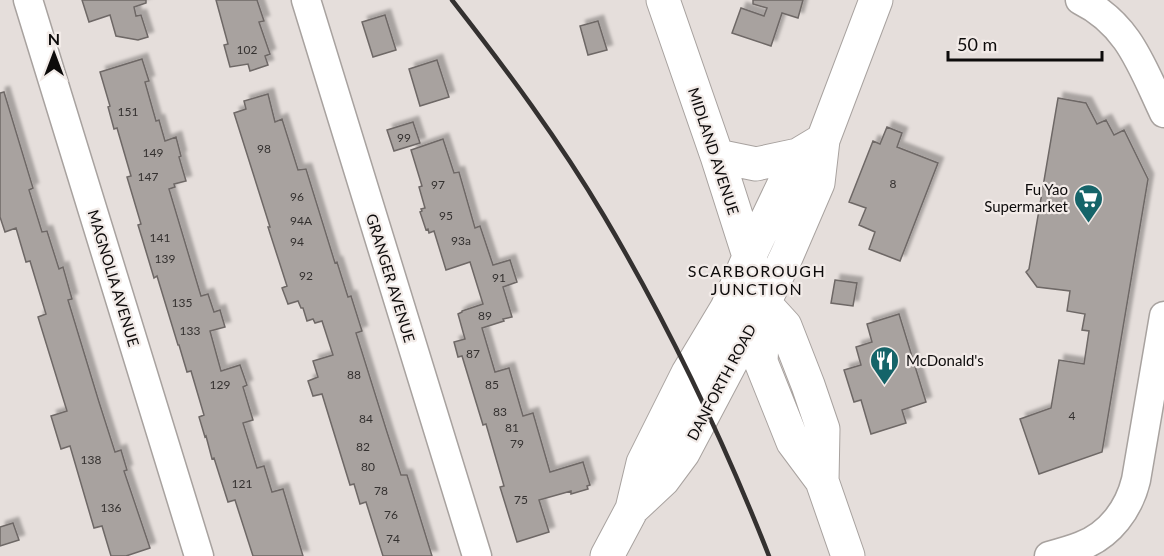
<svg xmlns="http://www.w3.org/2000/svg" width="1164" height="556" font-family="Lato,sans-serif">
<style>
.building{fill:#a8a29f;stroke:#6e6866;stroke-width:1.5;filter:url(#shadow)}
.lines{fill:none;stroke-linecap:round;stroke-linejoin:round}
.minor-casing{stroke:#a8a29f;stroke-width:31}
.major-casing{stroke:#a8a29f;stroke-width:35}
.minor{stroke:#fff;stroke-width:28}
.major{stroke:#fff;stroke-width:33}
.rail{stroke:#343130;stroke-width:4.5}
.labels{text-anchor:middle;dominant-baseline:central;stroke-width:4.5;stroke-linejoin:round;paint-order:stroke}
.number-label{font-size:12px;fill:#343130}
.street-label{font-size:15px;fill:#0d0b0b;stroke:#f2ebe8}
.poi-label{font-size:15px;fill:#0d0b0b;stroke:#f2ebe8;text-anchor:end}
.neighbourhood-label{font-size:16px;letter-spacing:1.5px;fill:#0d0b0b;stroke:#f2ebe8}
</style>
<defs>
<filter id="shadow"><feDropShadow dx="5.5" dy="-5.5" stdDeviation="1.5" flood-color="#0004"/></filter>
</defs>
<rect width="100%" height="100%" fill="#e5dedb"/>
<path class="building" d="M82,0H146V3L134,7L136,16L141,15L148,37L138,40L116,36L110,15L89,22Z
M216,0H257L264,21L259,22L270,54L265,56L268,65L250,71L248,64L230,67L224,45L228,44Z
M753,0H803L798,18L782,13L771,46L732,33L741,8L764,16L767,8L753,4Z
M385,15L396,50L373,57L362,22Z
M598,21L607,50L588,55L580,26Z
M142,59L149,81L145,82L156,121L159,120L165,141L176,137L181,156L179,157L186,181L174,184L175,187L169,189L201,296L208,294L214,312L220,310L225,327L210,331L221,371L240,365L247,385L243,387L253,420L243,423L257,468L264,466L272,492L283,489L303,556H253L235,500L228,502L214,458L212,459L206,436L205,437L199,417L204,415L191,371L187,372L179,345H178L157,276L154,278L142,238L138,225L141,224L127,177L131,176L117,128L114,129L108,107L110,106L100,72Z
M437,60L449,97L420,106L409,69Z
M4,92L33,188L29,190L42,232L47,231L59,269L63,267L72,299L68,300L99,402L115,452L121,450L127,470L124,471L150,548L126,556H111L102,526L94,528L70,446L61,449L51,416L67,411L38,317L46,314L30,261L26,262L16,228L5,232L0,217V93Z
M268,94L275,122L282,119L298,170L306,169L335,263L337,262L348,297L351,296L362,331L356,333L387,432L401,475H407L432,556H383L366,502L360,504L354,484L350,485L322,394L313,396L308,381L318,377L313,361L333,355L322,321L315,323L313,319L307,321L303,308H301L298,301L288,304L282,288L287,286L268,227H270L234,113L246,109L244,101Z
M1058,98L1086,103L1097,124L1106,120L1114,135L1124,130L1148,179L1102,452L1039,474L1020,419L1051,408L1059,360L1084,364L1089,331L1082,330L1085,314L1067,311L1070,291L1037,287L1026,272L1029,269Z
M413,122L420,143L394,151L387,130Z
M887,127L902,133L897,147L938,163L900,261L869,249L875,232L859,225L866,208L849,202L873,141L880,144Z
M443,139L454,173L459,172L475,228L480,226L493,265L510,260L517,282L503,287L512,317L503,319L504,321L482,328L495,372L509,368L523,416L533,413L550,472L583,462L590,485L587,486L588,489L571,494V491L539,500L549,532L517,542L500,487L504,486L486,424L483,425L462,356L458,357L454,342L465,339L458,314L462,312V311L483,304L470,262L446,270L434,231L429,233L428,229L426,230L420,212L422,211L421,209L425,208L419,187L422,186L411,150Z
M835,280L857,283L853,306L831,303Z
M899,314L926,402L902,410L906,423L871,434L861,400L854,402L844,370L861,365L856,347L872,342L867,324Z
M13,523L19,540L0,546V527Z"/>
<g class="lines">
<defs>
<path id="minor" d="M28,0L199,556
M306,0L477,556
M1080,0C1129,24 1142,67 1164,113
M1049,556C1060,553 1071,550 1081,546C1110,535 1129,509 1136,480L1164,316"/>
<path id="major" d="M663,0L717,156L764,303L761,362L793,442L822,481L848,556
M717,156L756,164L798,155
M764,303L785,326L808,385L823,429L822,481
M632,509L663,480L683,453L740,345L764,303L787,255L818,183L823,140L876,0
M607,556L632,509L643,463L688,373L727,308L749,257L798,155L823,140"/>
</defs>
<use href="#minor" class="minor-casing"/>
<use href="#major" class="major-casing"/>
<use href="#minor" class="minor"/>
<use href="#major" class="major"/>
<path class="rail" d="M452,0C506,69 559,140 604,216C668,324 723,439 769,556"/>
</g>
<defs>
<symbol id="supermarket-pin" viewBox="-11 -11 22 30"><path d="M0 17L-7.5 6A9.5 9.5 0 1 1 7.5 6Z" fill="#156469" stroke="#f2ebe8"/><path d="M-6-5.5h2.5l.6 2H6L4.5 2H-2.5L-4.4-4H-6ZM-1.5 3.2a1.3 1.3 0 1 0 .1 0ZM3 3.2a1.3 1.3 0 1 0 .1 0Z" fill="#fff"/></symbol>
<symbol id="restaurant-pin" viewBox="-11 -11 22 30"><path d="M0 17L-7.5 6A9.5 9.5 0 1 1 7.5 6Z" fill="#156469" stroke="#f2ebe8"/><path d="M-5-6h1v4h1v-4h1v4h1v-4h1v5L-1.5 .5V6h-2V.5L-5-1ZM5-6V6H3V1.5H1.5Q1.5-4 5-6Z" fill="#fff"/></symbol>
</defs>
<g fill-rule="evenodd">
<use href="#supermarket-pin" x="1072" y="182" width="33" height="45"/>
<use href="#restaurant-pin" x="868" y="344" width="33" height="45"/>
</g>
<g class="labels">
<g class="number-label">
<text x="247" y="49">102</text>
<text x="128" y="111">151</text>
<text x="404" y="137">99</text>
<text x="264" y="148">98</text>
<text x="153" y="152">149</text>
<text x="148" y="176">147</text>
<text x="893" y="183">8</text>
<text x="438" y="184">97</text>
<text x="297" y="196">96</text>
<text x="446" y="215">95</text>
<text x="301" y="220">94A</text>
<text x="160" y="237">141</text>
<text x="461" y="240">93a</text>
<text x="297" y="241">94</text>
<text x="165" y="258">139</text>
<text x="306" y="275">92</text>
<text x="499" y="277">91</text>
<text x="182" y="302">135</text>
<text x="485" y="315">89</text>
<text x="190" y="330">133</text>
<text x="473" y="353">87</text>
<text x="354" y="374">88</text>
<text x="220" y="384">129</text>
<text x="492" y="384">85</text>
<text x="500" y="411">83</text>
<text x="1072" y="415">4</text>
<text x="366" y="418">84</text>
<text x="512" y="427">81</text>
<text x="517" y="443">79</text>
<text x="363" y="446">82</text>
<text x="91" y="459">138</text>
<text x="368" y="466">80</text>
<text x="242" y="483">121</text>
<text x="381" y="490">78</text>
<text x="521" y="499">75</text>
<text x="111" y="507">136</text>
<text x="391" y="514">76</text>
<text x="393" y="538">74</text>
</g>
<g class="street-label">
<text transform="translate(714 151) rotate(72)">MIDLAND AVENUE</text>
<text transform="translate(114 278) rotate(73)">MAGNOLIA AVENUE</text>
<text transform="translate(391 278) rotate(73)">GRANGER AVENUE</text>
<text transform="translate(721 382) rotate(-62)">DANFORTH ROAD</text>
</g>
<g class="poi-label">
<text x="1068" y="189">Fu Yao<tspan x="1068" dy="17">Supermarket</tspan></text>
<text x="906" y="360" text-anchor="start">McDonald's</text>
</g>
<g class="neighbourhood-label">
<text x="757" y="270">SCARBOROUGH<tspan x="757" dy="18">JUNCTION</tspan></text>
</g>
</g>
<g transform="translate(54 54)" stroke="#f2ebe8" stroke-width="4.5" paint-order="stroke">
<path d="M0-4.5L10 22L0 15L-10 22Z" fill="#0d0b0b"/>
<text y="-9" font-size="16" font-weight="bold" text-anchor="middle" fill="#0d0b0b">N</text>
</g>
<path d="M948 51v9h154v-9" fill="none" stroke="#0d0b0b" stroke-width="3"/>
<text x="957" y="51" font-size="18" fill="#0d0b0b" stroke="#f2ebe8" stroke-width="4.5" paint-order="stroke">50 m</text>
</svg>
